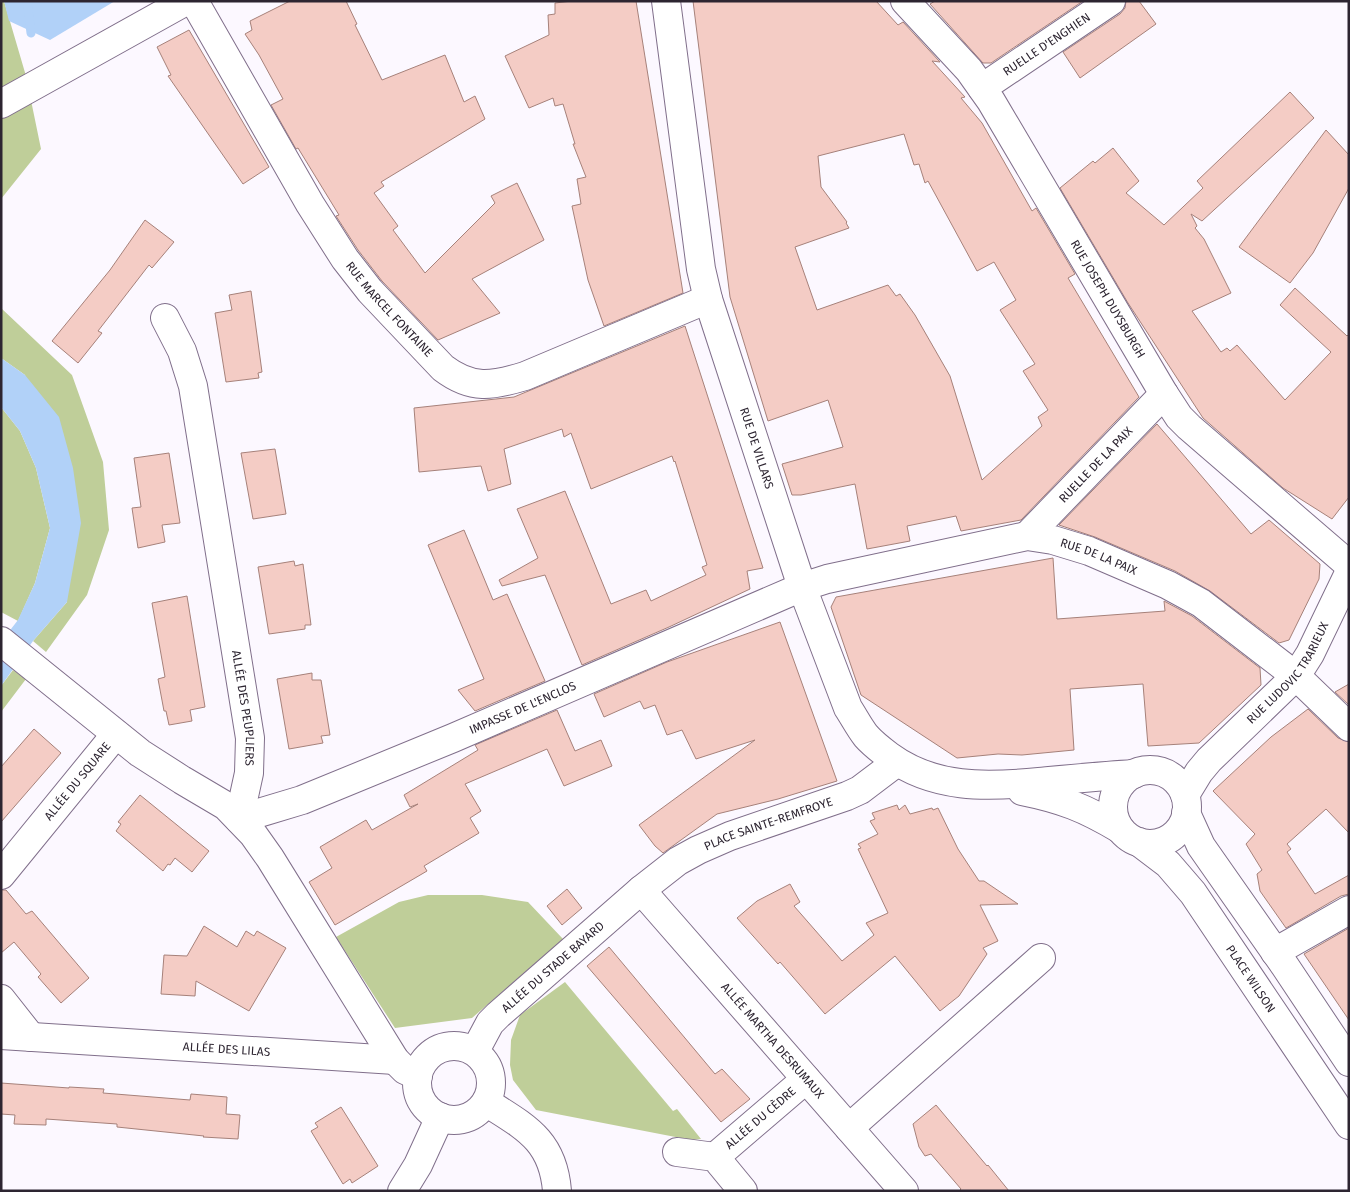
<svg xmlns="http://www.w3.org/2000/svg" width="1350" height="1192" font-family="'Fira Sans',sans-serif">
<style>
.green{fill:#bfce99}
.water{fill:#b1d1f8}
.lines{fill:none;stroke-linecap:round;stroke-linejoin:round}
.stream{stroke:#b1d1f8;stroke-width:9}
.building{fill:#f4ccc5;stroke:#a6817a;fill-rule:evenodd}
.minor-casing{stroke:#806f8b;stroke-width:30}
.minor{stroke:#fff;stroke-width:28}
.labels{text-anchor:middle;dominant-baseline:central;stroke-width:4;stroke-linejoin:round;paint-order:stroke}
.street-label{font-size:12px;fill:#2d2531;stroke:#fff}
</style>
<rect width="100%" height="100%" fill="#fcf8ff"/>
<path class="green" d="M1,1H4L26,76L41,149L1,199Z
M1,308L72,375L103,462L109,530L87,595L46,652L33,641L67,602L25,375L1,358Z
M1,407L20,431L36,468L50,528L35,583L18,621L1,612Z
M13,670L26,679L1,712V686Z
M428,895H482L528,902L563,939L472,1018L395,1028L336,937L399,902Z
M565,982L673,1111L677,1109L701,1139L691,1140L536,1110L513,1080L510,1065L511,1040L520,1015Z"/>
<path class="water" d="M4,1H115L50,40L9,21Z
M1,358L25,375L59,417L73,468L81,523L67,602L33,641L1,686V642L18,620L35,583L50,528L36,468L20,431L1,407Z"/>
<g class="lines">
<path class="stream" d="M27,1L31,33"/>
</g>
<path class="building" d="M290,1H346L357,24L355,25L382,80L445,55L464,102L475,96L485,119L381,182L384,186L374,193L398,226L393,230L425,273L495,203L491,196L517,183L544,240L472,279L500,313L438,340L382,281L358,250L336,216L339,215L298,148L296,149L271,105L283,99L259,55L245,34L252,30L250,21Z
M572,1H636L683,293L604,326L588,280L572,206L581,204L577,179L586,177L573,144H575L563,104L555,106L553,98L529,108L505,56L549,35L548,15L555,14V3Z
M693,1H876L898,25L903,22L940,62L932,61L965,97L961,98L982,123L1032,211L1036,208L1075,274L1068,278L1139,397L1021,520L961,531L956,516L907,526L910,541L867,549L855,484L801,495H792L782,464L843,447L828,400L768,421L730,297ZM904,134L914,165L919,164L925,183L928,181L977,271L994,262L1016,300L1000,310L1035,364L1023,371L1048,410L1038,417L1042,426L982,480L950,376L915,315L900,294L896,296L888,285L817,310L795,247L849,228L846,223L847,222L821,187L818,156Z
M935,1H1083L991,63H983L930,4Z
M1126,1H1139L1156,24L1080,78L1063,52L1120,14L1125,8Z
M189,30L269,167L243,184L168,76L171,75L157,47Z
M1290,92L1314,118L1202,221L1191,214L1197,226L1195,228L1204,239L1231,293L1192,311L1221,352L1227,348L1230,351L1237,345L1285,400L1331,352L1280,305L1295,288L1347,336L1349,334V497L1332,519L1283,488L1203,418L1128,303L1060,188L1093,161L1095,163L1113,148L1139,181L1126,193L1164,225L1203,188L1197,181Z
M1326,130L1349,155V188L1313,253L1290,283L1239,247Z
M145,220L174,242L152,268L149,265L98,331L102,333L78,363L52,341L110,270Z
M251,291L262,372L258,373L259,378L226,382L215,313L232,310L229,295Z
M685,326L763,568L747,571L750,589L669,627L582,665L545,575L502,586L499,580L538,558L517,509L565,491L611,604L646,590L651,601L706,575L702,567L707,565L675,461L674,462L672,456L591,489L571,433L564,437L562,429L504,449L511,484L488,491L481,466L419,472L414,408L514,397Z
M1157,424L1251,534L1269,520L1320,564L1319,579L1289,640L1279,643L1210,591L1175,571L1095,537L1059,525Z
M275,449L286,514L253,519L241,453Z
M169,453L180,523L162,525L165,542L138,548L132,508L141,507L134,458Z
M464,530L493,600L507,594L545,681L475,711L458,690L484,679L428,545Z
M1053,558L1057,619L1165,611L1164,601L1192,616L1260,668L1261,685L1199,743L1148,746L1143,684L1070,689L1074,750L1022,755L998,754L957,758L861,695L831,607L836,597Z
M294,561L295,566L303,564L311,625H305V629L269,634L258,567Z
M187,596L205,707L190,710L192,721L169,725L166,711H164L158,679L165,677L152,603Z
M780,622L837,781L778,799L717,814L663,853L655,846L639,825L755,740L696,759L682,730L667,735L655,705L644,709L640,701L604,717L594,694L667,662Z
M312,673V680H321L330,735L321,736L323,743L289,749L277,679Z
M1349,684V705L1335,692Z
M1308,709L1338,738L1349,742V833L1326,809L1287,844L1291,849L1287,852L1315,894L1349,875V894L1341,896L1286,928L1260,891L1257,874L1262,870L1246,844L1255,834L1213,791L1271,737Z
M557,710L575,751L601,740L612,766L564,786L547,749L465,784L481,811L470,818L479,833L424,866L427,871L335,925L309,882L332,868L320,847L366,820L372,830L418,804L410,807L404,795L478,750L475,745Z
M34,729L61,753L1,822V767Z
M140,795L209,851L192,872L175,858L170,865L168,864L163,871L116,831L121,824L118,822Z
M897,805L899,810L905,805L910,814L932,808L933,810L938,808L958,849L979,881H984L1018,904L980,905L998,941L983,948L987,954L959,996L940,1011L895,956L825,1014L780,962L778,964L737,918L757,901L790,884L800,902L794,906L842,961L874,935L866,923L888,913L858,849L861,848L858,844L878,834L870,821L875,819L872,813Z
M567,889L582,908L562,925L547,906Z
M1,890H6L26,914L32,911L89,978L61,1003L38,977L41,974L14,942L1,953Z
M204,926L237,947L246,931L254,936L257,931L286,948L249,1011L196,981L195,996L161,994L164,955L187,956Z
M1349,928V1020L1304,954Z
M609,947L715,1074L722,1069L750,1099L721,1122L587,966Z
M1,1083L69,1088V1087L104,1089L103,1093L190,1100L191,1094L227,1097L226,1114L240,1115L238,1139L203,1137L204,1136L117,1127V1124L46,1119V1125L14,1124L15,1115L1,1114Z
M936,1105L987,1166L988,1165L1009,1191H959L961,1189L931,1154L925,1156L919,1147L913,1124Z
M341,1107L378,1166L352,1183L350,1179L343,1184L311,1131L318,1127L315,1123Z"/>
<g class="lines">
<defs>
<g id="minor">
<path id="s1" d="M194,1L310,204L345,259L370,291L443,368C472,390 492,386 525,376L708,299"/>
<path id="s2" d="M666,1L701,269L708,299L802,587L848,708C854,717 859,727 866,736C873,744 881,750 889,756C934,789 986,787 1039,782C1071,779 1102,776 1134,774"/>
<path id="s3" d="M905,1L969,70L991,101L1164,394L1179,417L1189,427L1349,565"/>
<path id="s4" d="M982,88L1111,1"/>
<path d="M1,104L186,1"/>
<path id="s5" d="M165,318L182,351L193,386L250,738L249,773L239,819"/>
<path id="s6" d="M1027,536L1164,394"/>
<path d="M1,641L140,753L182,780L226,806L253,834L270,858L395,1060L405,1070L418,1076"/>
<circle cx="1150" cy="807" r="37"/>
<path d="M1022,791C1062,799 1085,808 1120,829"/>
<path id="s7" d="M1185,795L1199,772L1209,760L1296,676L1310,654L1349,573"/>
<path d="M1186,813L1201,846L1285,966L1349,1062"/>
<path id="s8" d="M239,819L302,800L453,738L802,587L827,579L1027,536L1053,540L1089,551L1168,585L1201,603L1296,676L1349,727"/>
<path id="s9" d="M1139,842L1168,864L1193,893L1349,1125"/>
<path id="s10" d="M1,875L116,734"/>
<path id="s11" d="M641,890L904,1191"/>
<path d="M1275,952L1349,910"/>
<path d="M1,999L31,1037"/>
<path id="s12" d="M1,1035L395,1060"/>
<circle cx="454" cy="1083" r="37"/>
<path id="s13" d="M475,1051L490,1023L498,1015L641,890L678,861L698,850L730,836L847,796L860,790L897,762"/>
<path d="M486,1102C525,1127 553,1140 557,1191"/>
<path d="M849,1128L1041,958"/>
<path d="M677,1152L715,1157L743,1191"/>
<path id="s14" d="M715,1157L806,1079"/>
<path d="M402,1191L418,1165L440,1117"/>
</g>
</defs>
<use href="#minor" class="minor-casing"/>
<use href="#minor" class="minor"/>
</g>
<g class="labels">
<g class="street-label">
<text stroke="none"><textPath href="#s4" startOffset="78">RUELLE D'ENGHIEN</textPath></text>
<text stroke="none"><textPath href="#s3" startOffset="362">RUE JOSEPH DUYSBURGH</textPath></text>
<text stroke="none"><textPath href="#s1" startOffset="366">RUE MARCEL FONTAINE</textPath></text>
<text stroke="none"><textPath href="#s2" startOffset="458">RUE DE VILLARS</textPath></text>
<text stroke="none"><textPath href="#s6" startOffset="99">RUELLE DE LA PAIX</textPath></text>
<text stroke="none"><textPath href="#s8" startOffset="915">RUE DE LA PAIX</textPath></text>
<text stroke="none"><textPath href="#s7" startOffset="161">RUE LUDOVIC TRARIEUX</textPath></text>
<text stroke="none"><textPath href="#s5" startOffset="400">ALLÉE DES PEUPLIERS</textPath></text>
<text stroke="none"><textPath href="#s8" startOffset="305">IMPASSE DE L'ENCLOS</textPath></text>
<text stroke="none"><textPath href="#s10" startOffset="121">ALLÉE DU SQUARE</textPath></text>
<text stroke="none"><textPath href="#s13" startOffset="378">PLACE SAINTE-REMFROYE</textPath></text>
<text stroke="none"><textPath href="#s13" startOffset="116">ALLÉE DU STADE BAYARD</textPath></text>
<text stroke="none"><textPath href="#s9" startOffset="178">PLACE WILSON</textPath></text>
<text stroke="none"><textPath href="#s11" startOffset="200">ALLÉE MARTHA DESRUMAUX</textPath></text>
<text stroke="none"><textPath href="#s12" startOffset="226">ALLÉE DES LILAS</textPath></text>
<text stroke="none"><textPath href="#s14" startOffset="60">ALLÉE DU CÈDRE</textPath></text>
</g>
</g>
<rect width="1350" height="1192" fill="none" stroke="#2d2531" stroke-width="5"/>
</svg>
